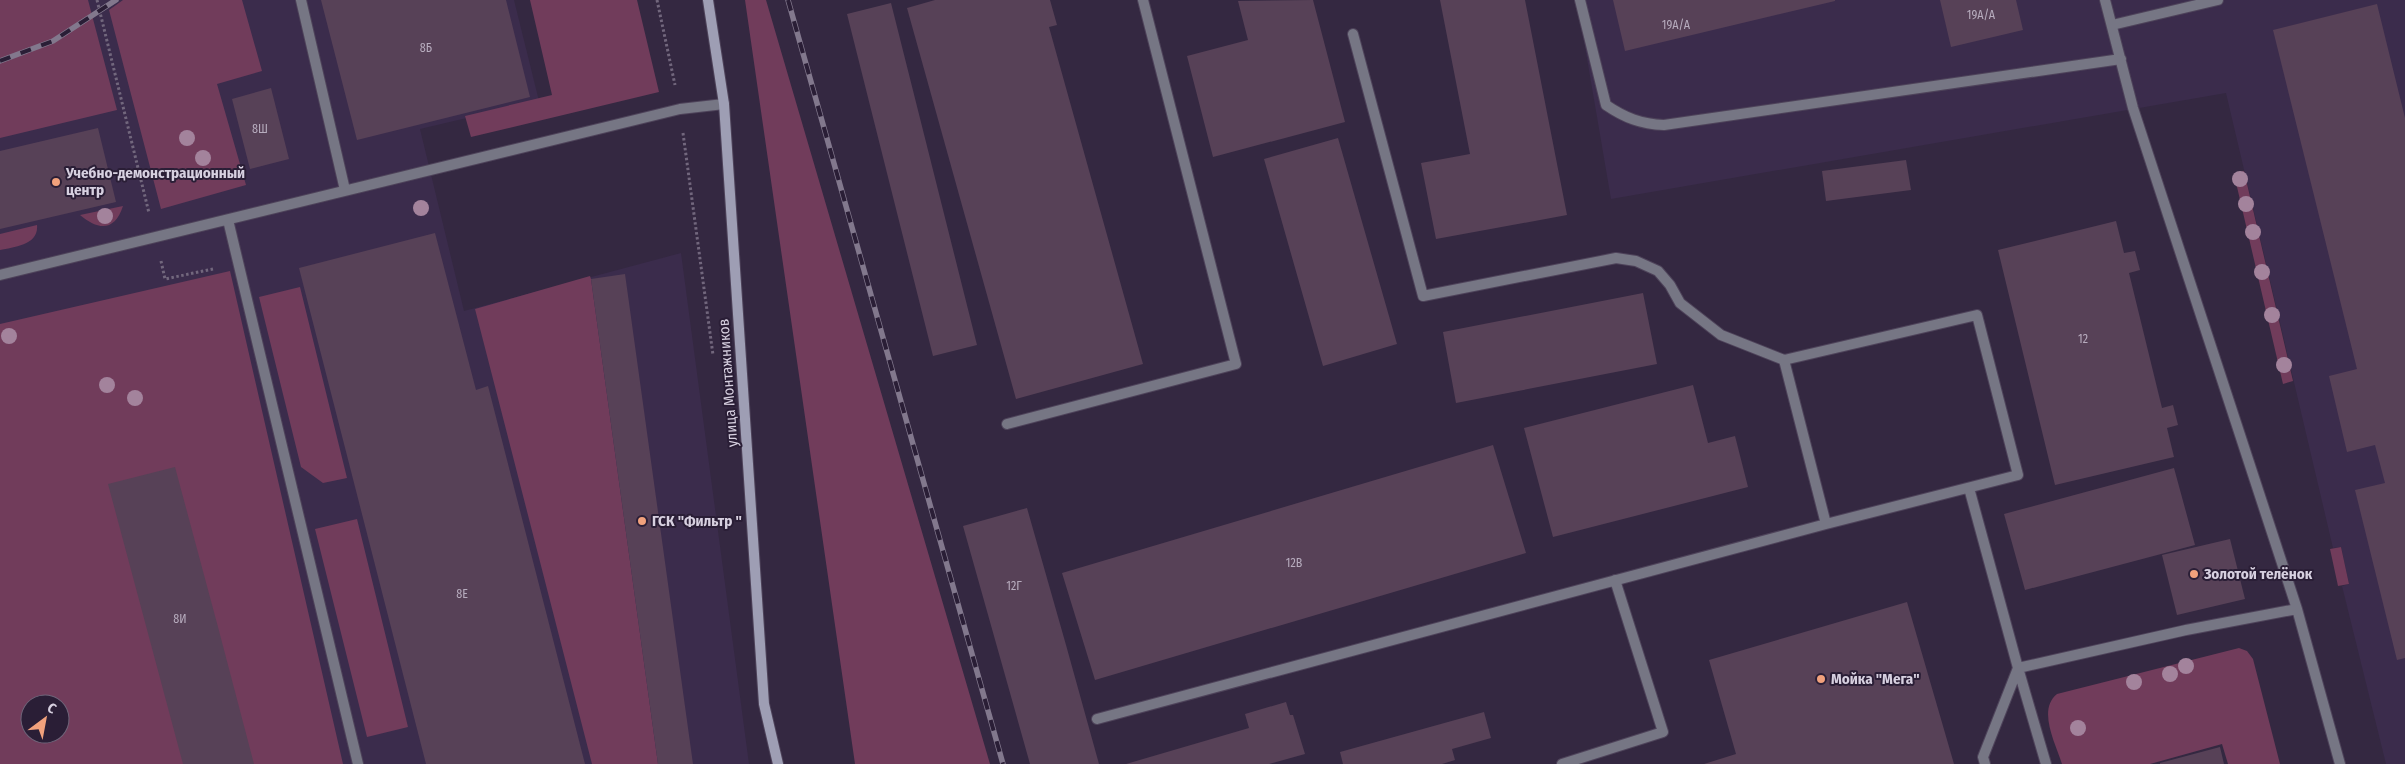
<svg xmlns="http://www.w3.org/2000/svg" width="2405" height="764" font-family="'Fira Sans Condensed',sans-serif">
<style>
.built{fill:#3b2c4c;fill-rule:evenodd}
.green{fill:#713c5b;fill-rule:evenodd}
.building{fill:#574157}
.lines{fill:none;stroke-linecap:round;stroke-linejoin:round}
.lane-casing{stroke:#4e435a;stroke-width:12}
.secondary-casing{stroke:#4e435a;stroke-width:12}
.path{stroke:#72677d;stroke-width:3;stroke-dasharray:2.5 2.5;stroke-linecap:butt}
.lane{stroke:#767684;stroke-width:10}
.secondary{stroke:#9e9eb4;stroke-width:10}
.rail-casing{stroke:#82788d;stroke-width:5.5}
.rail{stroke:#2a1e36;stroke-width:4;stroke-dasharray:11;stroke-linecap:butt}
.tree{fill:#a3839c}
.poi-dot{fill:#f1a17c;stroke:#2a1e36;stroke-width:2}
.labels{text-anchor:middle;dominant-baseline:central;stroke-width:4;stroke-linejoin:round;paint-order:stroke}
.number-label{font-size:12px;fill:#b7acbe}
.poi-label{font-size:15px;font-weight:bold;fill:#d7d0e0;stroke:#2a1e36;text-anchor:start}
.street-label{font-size:15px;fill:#d7d0e0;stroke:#2a1e36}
</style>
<rect width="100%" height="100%" fill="#342841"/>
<path class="built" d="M0,0H514L539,101L420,129L464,311L681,253L749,764H0ZM30,704H60V734H30Z
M1577,0H2405V764H2386L2342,586L2349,584L2341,547L2333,548L2226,93L1611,199Z"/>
<path class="green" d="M0,0H88L117,110L0,138Z
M123,0H242L262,71L217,84L246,185L161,209L109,10Z
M530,0H637L659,92L471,137L465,116L552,95Z
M745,0H766L990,764H855Z
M2244,171L2293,381L2283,384L2234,174Z
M123,206C115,231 99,231 80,215Z
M37,225C39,245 14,247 0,250V234Z
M230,271L343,764H0V324ZM30,704H60V734H30Z
M590,276L591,279L658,764H592L475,309Z
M300,287L347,478L323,483L301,467L259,297Z
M357,519L408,727L367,737L315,529Z
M2341,547L2349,584L2338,586L2330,549Z
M2239,648L2247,651L2253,659L2280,764H2228L2222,744L2150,764H2062C2056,744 2037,710 2057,694Z"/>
<path class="building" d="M321,0H506L530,97L357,140Z
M935,0H1050L1057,25L1049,27L1143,364L1016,399L907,8Z
M1313,0L1345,122L1213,157L1187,56L1248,40L1238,1Z
M1440,0H1525L1567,215L1436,239L1421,163L1470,154Z
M1613,0H1835V1L1625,51Z
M1940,0H2016L2023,30L1951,47Z
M891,3L977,345L933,356L847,14Z
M2377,4L2405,118V658L2397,660L2355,490L2385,483L2375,445L2347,452L2329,376L2357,369L2273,30Z
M271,88L289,159L250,169L232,99Z
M98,128L116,202L0,229V151Z
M1338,138L1397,344L1323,366L1264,159Z
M1906,160L1911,190L1826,201L1822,171Z
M2116,221L2124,253L2135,251L2140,270L2129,273L2162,408L2173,405L2178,425L2167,428L2174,457L2055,485L1998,250Z
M435,233L476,390L488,386L585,764H426L299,268Z
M625,274L693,764H658L591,279Z
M1643,293L1657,364L1456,403L1443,332Z
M1693,385L1708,443L1735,436L1748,487L1553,537L1524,428Z
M1493,445L1526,553L1095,680L1062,573Z
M175,467L218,627L254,764H183L108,484Z
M2174,468L2195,545L2025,590L2004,514Z
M1027,508L1066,645L1099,764H1030L963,526Z
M2230,539L2245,599L2177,615L2162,555Z
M1907,602L1954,764H1704L1736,754L1709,660Z
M1286,702L1290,715H1293L1305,754L1269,764H1126L1249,728L1245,714Z
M1484,712L1491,738L1452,749L1455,760L1442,764H1343L1340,752Z
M2220,747L2224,764H2160V763Z"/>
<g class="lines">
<defs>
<path id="lane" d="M301,0L345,190
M1580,0L1606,105C1625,118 1641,124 1664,125L2121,59
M2105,0L2133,108L2297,609L2340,764
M2112,25L2218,0
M228,220L358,764
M0,275L680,109L724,104
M1784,360L1826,524
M1007,424L1236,364L1143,0
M1969,488L2018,668L2186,630L2297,609
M1097,719L1826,524L2018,475L1977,315L1784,360L1721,335L1680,303L1670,285L1658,271L1636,261L1616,258L1423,296L1353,34
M1562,764L1663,732L1615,580
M1985,764L1983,757L2018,668L2046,764"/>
<path id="secondary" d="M708,0L724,104L764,704L778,764"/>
</defs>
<use href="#lane" class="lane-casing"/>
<use href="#secondary" class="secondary-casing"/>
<path class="path" d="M97,0L149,213
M657,0L675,85
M683,133L713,355
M161,261L165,279L213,269"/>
<use href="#lane" class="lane"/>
<use href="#secondary" class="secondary"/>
<defs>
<path id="rail" d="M788,0L1003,764
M0,61L53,41L116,0"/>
</defs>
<use href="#rail" class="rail-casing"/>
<use href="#rail" class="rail"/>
</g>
<g class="tree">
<circle cx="187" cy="138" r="8"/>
<circle cx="203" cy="158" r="8"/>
<circle cx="2240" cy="179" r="8"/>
<circle cx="2246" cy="204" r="8"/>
<circle cx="421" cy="208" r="8"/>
<circle cx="105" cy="216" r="8"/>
<circle cx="2253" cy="232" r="8"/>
<circle cx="2262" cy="272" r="8"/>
<circle cx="2272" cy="315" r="8"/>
<circle cx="9" cy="336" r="8"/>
<circle cx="2284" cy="365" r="8"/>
<circle cx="107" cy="385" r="8"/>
<circle cx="135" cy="398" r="8"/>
<circle cx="2186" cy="666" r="8"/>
<circle cx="2170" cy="674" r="8"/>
<circle cx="2134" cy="682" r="8"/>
<circle cx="2078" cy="728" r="8"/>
</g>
<g class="poi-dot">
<circle cx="56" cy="182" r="5"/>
<circle cx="642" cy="521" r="5"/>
<circle cx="2194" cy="574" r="5"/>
<circle cx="1821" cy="679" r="5"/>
</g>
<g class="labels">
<g class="number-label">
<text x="1981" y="15">19А/А</text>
<text x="1676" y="25">19А/А</text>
<text x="426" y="48">8Б</text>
<text x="260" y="129">8Ш</text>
<text x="2083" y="339">12</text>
<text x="1294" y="563">12В</text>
<text x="1014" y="586">12Г</text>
<text x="462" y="594">8Е</text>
<text x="180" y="619">8И</text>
</g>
<g class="poi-label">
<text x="66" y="173">Учебно-демонстрационный<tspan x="66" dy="17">центр</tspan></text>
<text x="652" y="521">ГСК "Фильтр "</text>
<text x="2204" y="574">Золотой телёнок</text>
<text x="1831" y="679">Мойка "Мега"</text>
</g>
<g class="street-label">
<text transform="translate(728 383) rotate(-94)">улица Монтажников</text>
</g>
</g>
<g transform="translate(45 719) rotate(32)"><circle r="24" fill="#2a1e36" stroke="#6f657a"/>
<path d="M0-4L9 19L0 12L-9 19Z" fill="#f1a17c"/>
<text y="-8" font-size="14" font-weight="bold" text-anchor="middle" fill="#d7d0e0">С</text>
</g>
</svg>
